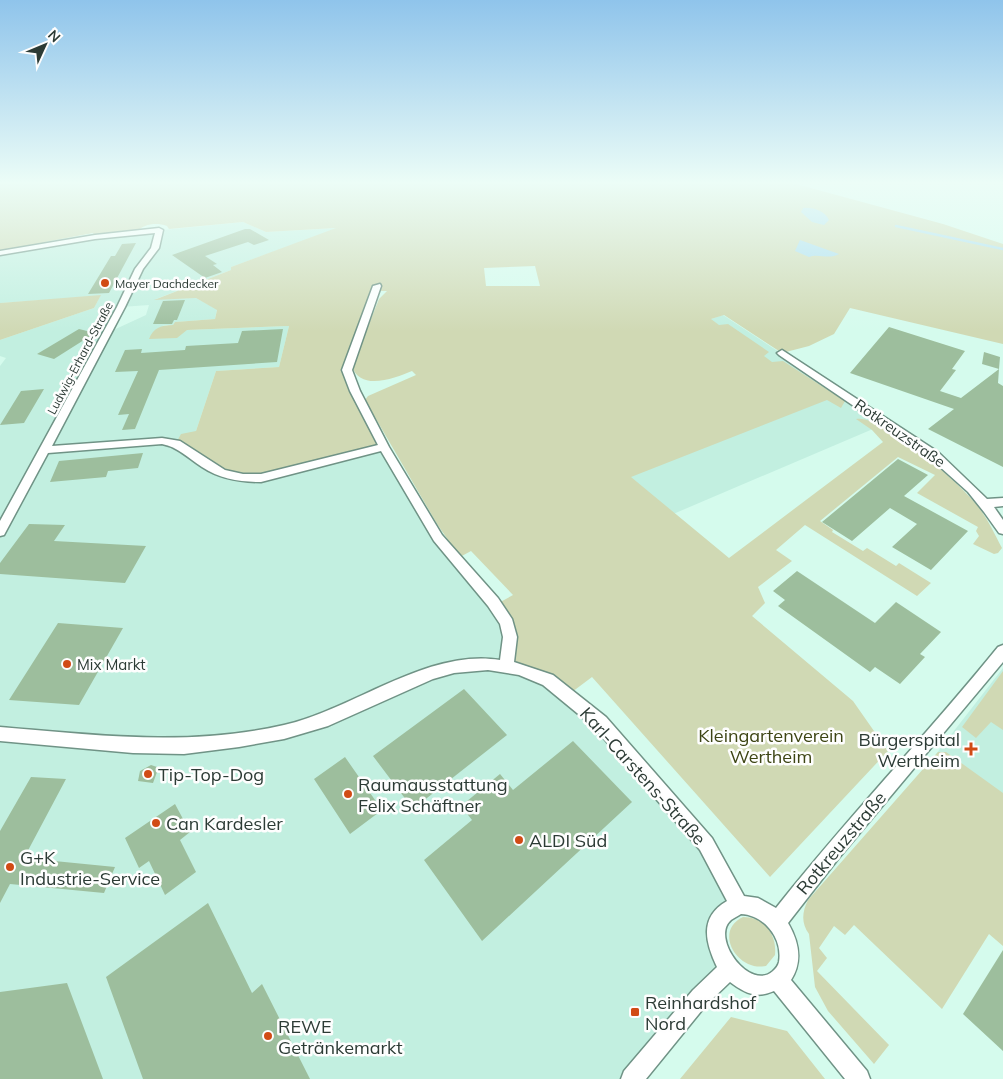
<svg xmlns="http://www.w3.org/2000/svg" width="1003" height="1079" font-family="Mulish,sans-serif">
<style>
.built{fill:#c2efe0;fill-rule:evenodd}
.green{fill:#d0d9b4;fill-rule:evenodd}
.water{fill:#aadcf0}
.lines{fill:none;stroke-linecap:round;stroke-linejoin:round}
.stream{stroke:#aadcf0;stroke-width:2.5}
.building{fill:#9dbe9d}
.minor-casing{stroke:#709386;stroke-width:3}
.minor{fill:#fff;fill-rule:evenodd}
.poi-dot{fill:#d14b15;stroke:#fefefe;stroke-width:2}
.labels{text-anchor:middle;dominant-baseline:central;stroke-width:5;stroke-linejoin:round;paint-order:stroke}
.far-poi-label{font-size:12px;fill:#2c3b35;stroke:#fefefe;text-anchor:start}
.far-street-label{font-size:12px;fill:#2c3b35;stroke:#fefefe}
.street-label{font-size:15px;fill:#2c3b35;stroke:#fefefe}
.poi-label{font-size:15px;fill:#2c3b35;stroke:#fefefe;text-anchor:start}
.near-park-label{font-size:18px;fill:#3c4413;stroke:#fefefe}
.near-poi-label{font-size:18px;fill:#2c3b35;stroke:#fefefe;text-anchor:start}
.near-street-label{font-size:18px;fill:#2c3b35;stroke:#fefefe}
</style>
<rect width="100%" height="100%" fill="#d5fbed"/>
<path class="built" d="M243,222L266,232L339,228L231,267V270L156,299L196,298L217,309L215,319L175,322L173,325H162L187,330L289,326L279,367L216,371L196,431L384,447L438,538L568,695L706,844L739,905L722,914L729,969L632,1079H0V366L6,358L0,356V340L94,308L100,296L0,303V253L95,237ZM149,305L146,315L107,333L121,307Z
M723,315L887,423L645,526L517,404L708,320Z
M1003,668V939L876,831Z"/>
<path class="green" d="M0,181H785L943,224L1003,244V344L850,308L834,334L809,346L782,353L724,315L711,319L719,325L728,324L769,352L764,356L772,362L783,361L845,401L841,408L827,400L631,477L729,558L883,442L872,430L856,419C881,413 960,483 976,504C987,517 994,533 1002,548L998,553L994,554L973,544L979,536L976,531L978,527L917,493L935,475L898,457L820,521L833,530L832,532L863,551L867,548L896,566L899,563L931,583L917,596L805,525L776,550L792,561L758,587L765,603L752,616L853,701L888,751L770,877L592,677L568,695L506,667L510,637L495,605L513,595L471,551L460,557L437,524L365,400L368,396L416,375L412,371C395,378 360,392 352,366L379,299L387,291H376L347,370L383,444L261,478L222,473L176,443L181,434L196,431L216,371L279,367L289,326L187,330L177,338L149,339C153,328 161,325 173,325L175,322L215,319L217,310L196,298L154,300L231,270V267L336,228L266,232L243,222L169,229L167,226C156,222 144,224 136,232L95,237L93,233L45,242L44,247L0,253ZM535,266L540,286H486L484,268Z
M101,295L94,308L0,340V303Z
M1003,671V730L991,722L976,738L962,727Z
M938,752H946L1003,793V946L989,934L942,1009L854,925L845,935L834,926L819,948L827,958L817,971L889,1045L874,1064L828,1011L815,987L809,934C801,923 802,912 808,900Z
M743,917C765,917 777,935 775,955L766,966C737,972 713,931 743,917Z
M731,1017L787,1031L825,1079H680Z"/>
<path class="water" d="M803,208C813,207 825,211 829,220L824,225L812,222L801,212Z
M800,240L839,254C829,260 818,253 809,257L795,251Z"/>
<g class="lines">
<path class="stream" d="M896,226L1003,249"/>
</g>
<path class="building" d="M245,229H250L269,240L254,245L248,242L205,256L217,264L213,265L222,272L205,278L172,255Z
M136,243L109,293L88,294L111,256H115L122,244Z
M185,300L177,320H174L172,324H153L163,301Z
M889,327L965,351L952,369L956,370L940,391L961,398L999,369L998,383L1003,386V467L928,429L954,409L850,373Z
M79,329L95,333L54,359L37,354Z
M283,329L277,362L159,370L135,429L122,430L129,414L118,415L138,371L115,372L125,350L142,349L141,353L185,350L186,346L238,343L242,331Z
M984,352L1000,357L999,369L982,364Z
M44,389L24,423L0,425L21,391Z
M143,453L138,468L108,471L106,477L50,482L59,461Z
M898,459L928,475L904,496L968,531L931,570L892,547L917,524L890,508L852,541L822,522Z
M29,524L65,525L54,541L146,546L125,583L0,574V563Z
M797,571L875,623L896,602L941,632L920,654L925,657L900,684L875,667L870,672L778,606L785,600L773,591Z
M58,623L123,628L79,705L9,700Z
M464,689L507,735L413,809L373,756Z
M573,741L632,802L482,941L424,860L472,820L461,806L500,774L513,790Z
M345,757L382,810L350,834L314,779Z
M151,765L157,767V772L153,783L138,781L140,771Z
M31,777L66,779L24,858L115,867L104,893L10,884L0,903V831Z
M175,804L190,832L180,840L196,872L165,895L149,861L139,868L125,838Z
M208,903L252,993L262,984L310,1079H143L106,977Z
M1003,950V1051L963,1014Z
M67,983L103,1079H0V992Z"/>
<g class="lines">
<defs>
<path id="minor" d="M159,228L163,230L159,248L143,269L125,307L52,446L162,438L180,441L225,470L243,474H261L378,445L350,391L342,370L373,286L380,284L381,286L352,370L360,391L389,447L442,535L498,598L512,619L517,637L514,662L553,675L606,717L712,838L744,896L758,898L776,908C847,818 926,736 998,647L1003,645V662L838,859L788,923C799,942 803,961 791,980L867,1071L870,1079H845L774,991C756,999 745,993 730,982L707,1004L646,1079H621L624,1071L693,990L717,967C705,942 699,917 727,901L700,850L594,727L543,685L519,675L488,670L454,673L433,679L328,726L284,739L239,747L184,754L133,753L0,741V727C96,735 188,747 284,725C354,709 428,648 500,660L503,637L500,624L488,606L434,541L381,451L261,482C240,482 220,479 202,467C188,458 178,447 162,444L48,453L4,535L0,536V521L117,307L135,269L151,248L155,233L95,239L0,255V251L95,235ZM741,914C764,915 783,938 779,962C778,966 776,968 773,971C750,992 710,938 731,920C734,918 738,916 741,914Z
M782,350L938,452L987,499L1003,498V506L994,507L1003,520V534L999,533L984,512L968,492L930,458L779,355L777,353Z"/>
</defs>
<use href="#minor" class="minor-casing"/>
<use href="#minor" class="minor"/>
</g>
<linearGradient id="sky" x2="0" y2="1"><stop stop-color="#8fc4eb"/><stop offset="0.55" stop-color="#ecfdf7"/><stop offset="1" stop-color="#ecfdf7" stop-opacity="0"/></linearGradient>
<rect width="1003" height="332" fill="url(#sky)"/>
<g class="poi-dot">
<circle cx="105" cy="283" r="5"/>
<circle cx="67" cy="664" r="5"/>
<path d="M968.5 741.5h5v5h5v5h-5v5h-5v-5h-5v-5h5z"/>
<circle cx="148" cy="774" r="5"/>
<circle cx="348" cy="794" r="5"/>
<circle cx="156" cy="823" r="5"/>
<circle cx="519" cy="840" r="5"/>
<circle cx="10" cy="867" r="5"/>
<rect x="630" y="1007" width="10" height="10" rx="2.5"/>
<circle cx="268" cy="1036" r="5"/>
</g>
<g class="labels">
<g class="far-poi-label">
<text x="115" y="283">Mayer Dachdecker</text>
</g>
<g class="far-street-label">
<text transform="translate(80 358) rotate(-62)">Ludwig-Erhard-Straße</text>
</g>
<g class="street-label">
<text transform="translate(900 433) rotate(35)">Rotkreuzstraße</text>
</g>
<g class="poi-label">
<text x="77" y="664">Mix Markt</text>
</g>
<g class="near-park-label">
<text x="771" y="735">Kleingartenverein<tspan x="771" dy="21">Wertheim</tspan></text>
</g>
<g class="near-poi-label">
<text x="960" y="739" text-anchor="end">Bürgerspital<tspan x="960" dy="21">Wertheim</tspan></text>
<text x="158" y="774">Tip-Top-Dog</text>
<text x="358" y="784">Raumausstattung<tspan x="358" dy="21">Felix Schäftner</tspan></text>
<text x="166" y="823">Can Kardesler</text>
<text x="529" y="840">ALDI Süd</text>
<text x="20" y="857">G+K<tspan x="20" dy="21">Industrie-Service</tspan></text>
<text x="645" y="1002">Reinhardshof<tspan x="645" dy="21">Nord</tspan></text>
<text x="278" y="1026">REWE<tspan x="278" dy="21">Getränkemarkt</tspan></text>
</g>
<g class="near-street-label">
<text transform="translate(643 776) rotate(48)">Karl-Carstens-Straße</text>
<text transform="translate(841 843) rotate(-50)">Rotkreuzstraße</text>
</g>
</g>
<g transform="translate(45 45) rotate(46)" stroke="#fefefe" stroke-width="4" paint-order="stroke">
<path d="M0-4L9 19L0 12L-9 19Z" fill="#2c3b35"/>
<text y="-8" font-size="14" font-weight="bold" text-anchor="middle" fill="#2c3b35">N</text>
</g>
</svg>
